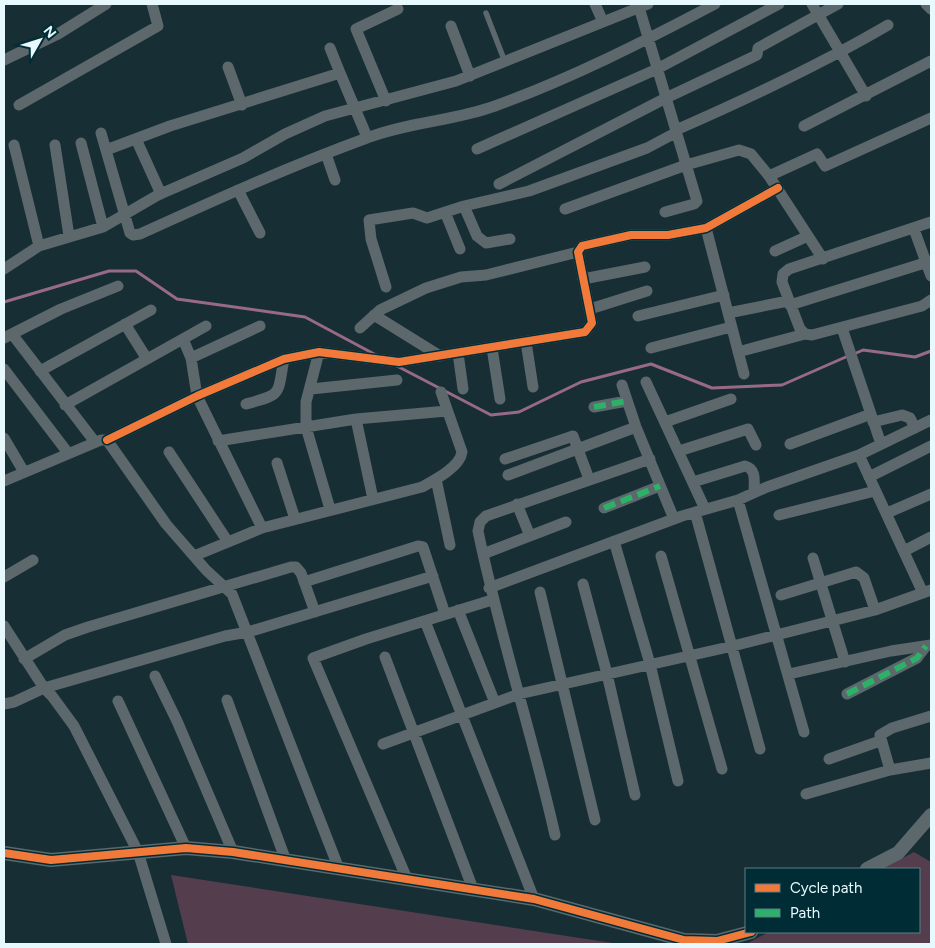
<svg xmlns="http://www.w3.org/2000/svg" width="935" height="948" font-family="Figtree,sans-serif">
<style>
.green{fill:#543e4d}
.lines{fill:none;stroke-linecap:round;stroke-linejoin:round}
.stream{stroke:#986a88;stroke-width:3}
.service{stroke:#5c686b;stroke-width:5.5}
.minor{stroke:#5c686b;stroke-width:11}
.tertiary{stroke:#5c686b;stroke-width:14}
.quiet{stroke:#2db169;stroke-width:6;stroke-dasharray:12 6;stroke-linecap:butt}
.cycleway-casing{stroke:#002c36;stroke-width:11}
.cycleway{stroke:#f17a3a;stroke-width:8}
</style>
<rect width="100%" height="100%" fill="#172f34"/>
<path class="green" d="M914,852L931,862V944H746L769,932H919V869H882Z
M171,875L619,944H188Z"/>
<g class="lines">
<path class="stream" d="M4,302L109,271H136L177,299L305,317L376,355
M854,354L863,350L915,357L931,351
M397,366L491,415L519,412L581,382L651,364L712,388L782,385L848,356"/>
<path class="service" d="M486,13L505,62"/>
<path class="minor" d="M595,4L603,22
M638,4L697,201L694,204L665,212
M812,4L866,96
M926,4L931,9
M451,26L470,76
M330,48L340,73
M4,60L58,34L106,4
M228,67L242,105
M386,101L356,29L398,9
M19,105L158,26L152,4
M804,126L931,61
M676,130C749,98 820,65 888,25
M101,133L130,233L133,235L140,234C215,200 290,166 367,138C408,122 454,121 495,106C570,79 645,41 715,4
M136,139L161,194
M81,143L103,227
M14,145L39,246
M55,145L69,236
M477,149L657,69L779,4
M106,150L170,126L340,73L367,137
M326,154L335,180
M769,176L817,154L825,166L931,118
M499,184L666,98L757,55L758,48L838,4
M238,190L260,233
M464,206L477,236L486,243L510,239
M565,209L686,165L739,150L751,154L769,176L823,259
M445,212L460,249
M931,222L789,269L783,274L782,282L800,329L805,334L812,335L922,306L931,300
M706,228L744,374
M914,229L931,276
M775,251L808,236
M4,269L39,246L103,227L158,195L243,158L285,134L325,116L456,81L648,4
M583,279L645,267
M386,287L371,239L369,220L413,213L427,218L464,206L529,191L647,148L677,132
M790,305L931,261
M590,309L647,291
M728,313L788,301
M374,315L440,356
M638,316L724,295
M125,324L147,359
M360,328L380,310L426,288L461,277L486,275L578,252
M842,328L881,444
M12,334L95,442
M4,338L61,309L118,286
M183,339L191,358L197,396L262,528
M526,342L533,387
M492,348L500,399
M651,348L731,327
M319,352L306,402V427L330,509
M738,352L805,334
M458,353L463,389
M191,358L260,326
M4,369L68,453
M40,371L151,310
M646,382L705,509
M622,385L636,427L674,519
M311,389L397,380
M246,404C283,394 277,396 284,359
M65,405L206,326
M594,407L627,401
M356,419L373,499
M665,422L731,399
M873,422L902,415L910,418L915,428
M4,438L24,472
M107,440L197,396L284,359L319,352L399,362L585,332L592,323L578,252L582,246L631,235H668L706,228L778,188
M218,441L356,419L447,411
M790,444L871,414
M679,451L748,429L756,445
M169,452L228,542
M859,455L923,593
M505,459L573,436L589,479
M277,463L295,519
M508,475L636,427
M869,477L931,446
M436,479L450,545
M4,481L101,440H107L166,524L206,570L232,594L339,869
M693,482L745,466C757,469 754,482 754,492
M738,500L804,732
M517,504L530,536
M604,508L660,486
M695,512L760,749
M887,513L931,494
M779,515L875,491
M614,541L650,664L678,781
M904,551L931,537
M483,554L566,522
M194,556L262,528L422,487C435,480 460,467 462,452L441,392
M661,556L722,769
M813,558L845,662
M4,577L33,560
M304,582L418,546L423,547L445,614
M583,584L607,674L635,795
M489,588L682,516L738,500L767,487L859,455L931,420
M540,592L595,820
M781,595L856,572L864,578L875,610
M458,610L495,703
M425,621L534,899
M4,626L44,688L52,696L74,726L138,852L166,944
M385,657L473,889
M24,659L65,635L88,627L291,567H296L301,573L315,612
M789,674L891,651L931,645
M155,676L177,721L233,852
M847,694L917,658L926,646
M227,700L286,861
M118,701L186,848
M4,704L14,702L44,688L225,636L248,632L433,576
M383,744L519,694L733,646L875,610L931,590
M829,759L880,741
M890,770L880,735L892,728L931,716
M806,794L890,770L931,763
M555,835C532,733 499,633 478,531L480,522L486,516L650,459
M407,879L313,658L366,639L492,600"/>
<path class="tertiary" d="M4,853L51,860L186,848L233,852L534,899L684,940L717,941L751,932
M867,869L898,853L931,815"/>
<path class="quiet" d="M594,407L627,401
M604,508L660,486
M847,694L917,658L926,646"/>
<defs>
<path id="cycleway" d="M107,440L197,396L284,359L319,352L399,362L585,332L592,323L578,252L582,246L631,235H668L706,228L778,188
M4,853L51,860L186,848L233,852L534,899L684,940L717,941L751,932"/>
</defs>
<use href="#cycleway" class="cycleway-casing"/>
<use href="#cycleway" class="cycleway"/>
</g>
<rect width="935" height="948" fill="none" stroke="#e7f9fd" stroke-width="10"/>
<rect x="745" y="868" width="175" height="65" fill="#002c36" stroke="#5c7e86"/>
<rect x="755" y="884" width="25" height="8" fill="#f17a3a" stroke="#5c7e86"/>
<text x="790" y="893" font-size="15" fill="#e7f9fd">Cycle path</text>
<rect x="755" y="909" width="25" height="8" fill="#2db169" stroke="#5c7e86"/>
<text x="790" y="918" font-size="15" fill="#e7f9fd">Path</text>
<g transform="translate(40 40) rotate(51)" stroke="#002c36" stroke-width="4" paint-order="stroke">
<path d="M0-4L9 19L0 12L-9 19Z" fill="#e7f9fd"/>
<text y="-8" font-size="14" font-weight="bold" text-anchor="middle" fill="#e7f9fd">N</text>
</g>
</svg>
